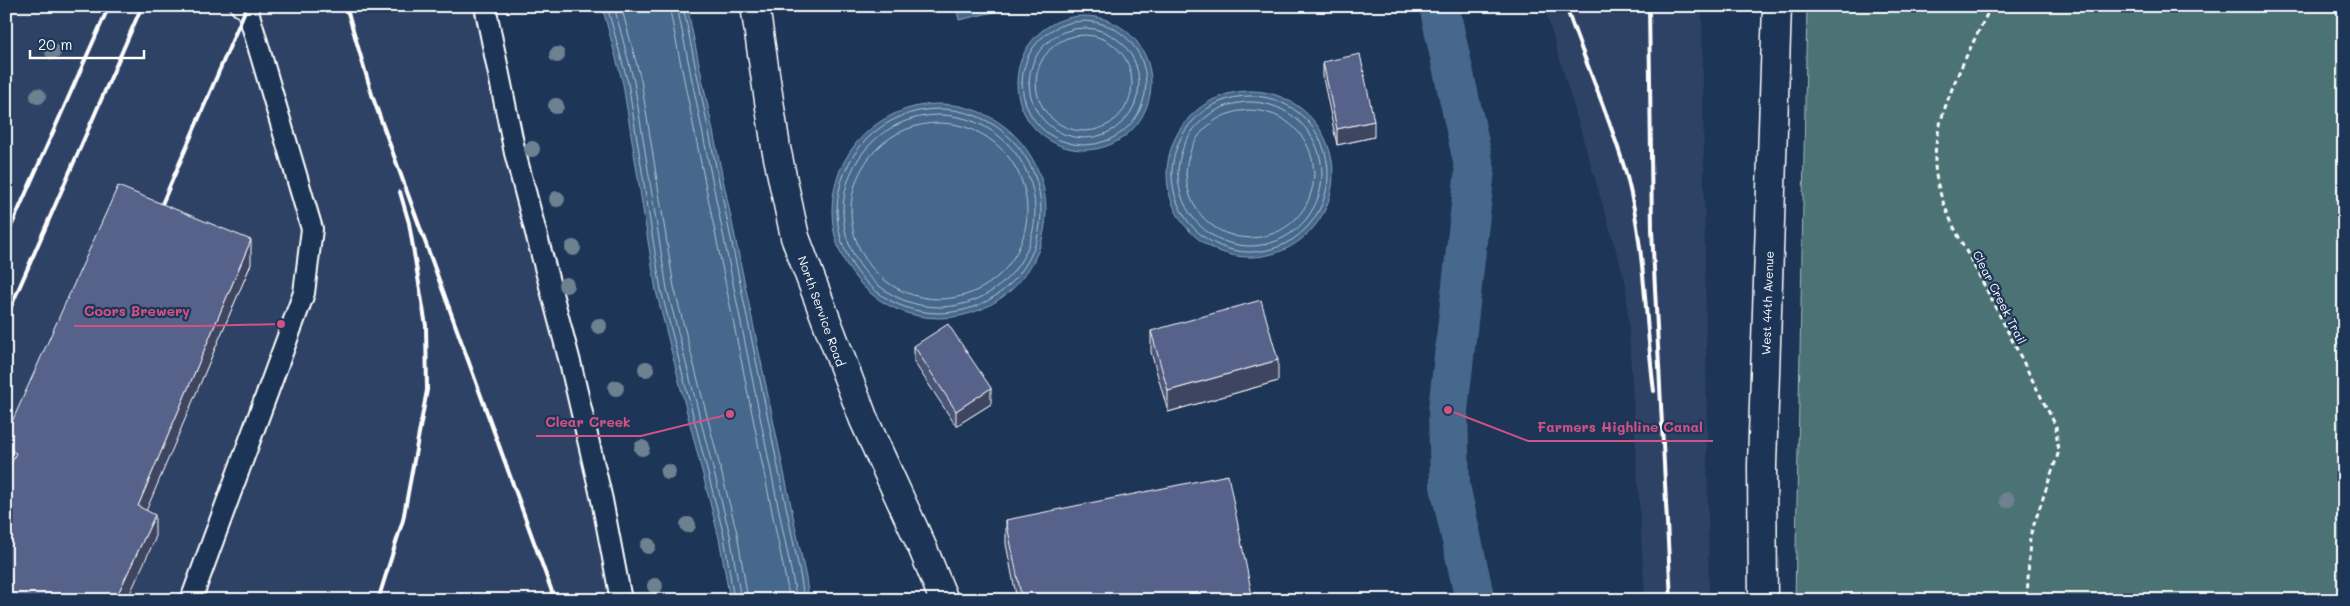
<svg xmlns="http://www.w3.org/2000/svg" width="2350" height="606" font-family="Mali,sans-serif">
<style>
.built{fill:#2e4266}
.green{fill:#4c7275;stroke:#a6b8ba}
.water{fill:#45688c;stroke:#8fa4ba}
.lines{fill:none;stroke-linecap:round;stroke-linejoin:round}
.shore{stroke:#b5c3d1;stroke-width:1}
.canal{stroke:#45688c;stroke-width:40}
.lane-casing{stroke:#fff;stroke-width:24}
.street-casing{stroke:#fff;stroke-width:31}
.secondary-casing{stroke:#fff;stroke-width:31}
.path{stroke:#fff;stroke-width:3;stroke-dasharray:5 4;stroke-linecap:butt}
.lane{stroke:#1d3557;stroke-width:20}
.street{stroke:#1d3557;stroke-width:28}
.secondary{stroke:#1d3557;stroke-width:28}
.rail{stroke:#fff;stroke-width:4}
.tree{fill:#6d8191}
.wall{fill:#4a5477;stroke:#fff}
.shaded-wall{fill:#3c4561;stroke:#fff}
.building{fill:#56628a;stroke:#fff}
.labels{text-anchor:middle;dominant-baseline:central;stroke-width:4.5;stroke-linejoin:round;paint-order:stroke}
.street-label{font-size:12px;fill:#fff;stroke:#1d3557}
.leader{fill:none;stroke:#d15284;stroke-width:2}
.callout-dot{fill:#d15284;stroke:#1d3557;stroke-width:2}
.callout-label{font-size:14px;text-anchor:middle;font-weight:bold;fill:#d15284;stroke:#1d3557;stroke-width:4.5;stroke-linejoin:round;paint-order:stroke}
</style>
<rect width="100%" height="100%" fill="#1d3557"/>
<filter id="ink" filterUnits="userSpaceOnUse"><feTurbulence type="fractalNoise" baseFrequency=".02" numOctaves="2"/><feDisplacementMap in="SourceGraphic" scale="10" xChannelSelector="R" yChannelSelector="G"/><feConvolveMatrix kernelMatrix="1 2 1 2 8 2 1 2 1" color-interpolation-filters="sRGB"/></filter>
<g filter="url(#ink)">
<path class="built" d="M6,6H498L494,49L616,600H6Z
M1544,6H1702L1709,600H1645L1626,284Z"/>
<path class="green" d="M1807,6H2344V600H1795Z"/>
<path class="water" d="M602,6H687L806,578L809,600H730L719,538L656,291L623,84Z
M956,6H1020L959,20Z
M1017 83a67 67 0 1 1 134 0a67 67 0 1 1-134 0Z
M1167 174a83 83 0 1 1 166 0a83 83 0 1 1-166 0Z
M832 211a107 107 0 1 1 214 0a107 107 0 1 1-214 0Z"/>
<g class="lines">
<path class="shore" d="M607,6L628,83L661,290L724,536L734,600
M614,6L634,82L667,289L730,535L741,600
M621,6L641,80L674,287L737,533L748,600
M669,6L790,600
M677,6L797,600
M683,6L801,579L804,600
M1022 83a62 62 0 1 1 124 0a62 62 0 1 1-124 0Z
M1029 83a55 55 0 1 1 110 0a55 55 0 1 1-110 0Z
M1036 83a48 48 0 1 1 96 0a48 48 0 1 1-96 0Z
M1172 174a78 78 0 1 1 156 0a78 78 0 1 1-156 0Z
M1178 174a72 72 0 1 1 144 0a72 72 0 1 1-144 0Z
M837 211a102 102 0 1 1 204 0a102 102 0 1 1-204 0Z
M1186 174a64 64 0 1 1 128 0a64 64 0 1 1-128 0Z
M843 211a96 96 0 1 1 192 0a96 96 0 1 1-192 0Z
M851 211a88 88 0 1 1 176 0a88 88 0 1 1-176 0Z"/>
<path class="canal" d="M1439,6L1475,170L1448,410L1450,486L1475,600"/>
<defs>
<path id="lane" d="M485,6L515,153L571,366L602,500L621,600
M191,600L304,293L312,229L247,8L241,6"/>
<path id="street" d="M755,6L776,148L795,237L864,420L923,549L944,600"/>
<path id="secondary" d="M1763,600L1762,465L1777,6"/>
</defs>
<use href="#lane" class="lane-casing"/>
<use href="#street" class="street-casing"/>
<use href="#secondary" class="secondary-casing"/>
<path class="path" d="M1991,6C1970,50 1934,113 1935,162C1935,201 1965,247 1982,281C2007,329 2031,378 2056,426L2058,454L2030,536L2027,600"/>
<use href="#lane" class="lane"/>
<use href="#street" class="street"/>
<use href="#secondary" class="secondary"/>
<path class="rail" d="M346,6L373,98L555,600
M1566,6C1585,63 1611,119 1627,177C1645,247 1645,320 1654,391
M1649,6L1652,230L1671,600
M156,218L247,6
M6,238L109,6
M6,318L142,6
M378,600L403,520L427,390L426,326L409,223L400,192"/>
</g>
<g class="tree">
<circle cx="53" cy="52" r="8"/>
<circle cx="557" cy="55" r="8"/>
<circle cx="38" cy="96" r="8"/>
<circle cx="556" cy="106" r="8"/>
<circle cx="532" cy="149" r="8"/>
<circle cx="557" cy="199" r="8"/>
<circle cx="573" cy="248" r="8"/>
<circle cx="566" cy="285" r="8"/>
<circle cx="599" cy="326" r="8"/>
<circle cx="646" cy="369" r="8"/>
<circle cx="616" cy="388" r="8"/>
<circle cx="642" cy="448" r="8"/>
<circle cx="668" cy="472" r="8"/>
<circle cx="2007" cy="500" r="8"/>
<circle cx="688" cy="525" r="8"/>
<circle cx="648" cy="546" r="8"/>
<circle cx="655" cy="586" r="8"/>
</g>
<path class="wall" d="M1323,62L1374,137L1337,145L1323,78Z
M251,264L146,510L155,539L6,472V435Z
M1151,331L1278,381L1168,412L1151,352Z
M914,346L991,404L956,426L914,362Z
M1006,520L1253,600H1017L1006,544Z"/>
<path class="shaded-wall" d="M1374,121V137L1337,145V129Z
M251,240V264L138,530V506Z
M1278,360V381L1168,412V391Z
M991,388V404L956,426V411Z
M155,515V539L127,600H115Z"/>
<path class="building" d="M1360,54L1374,121L1337,129L1323,62Z
M118,186L251,240L138,506L155,515L115,600H6V475L16,453L6,448V435Z
M1261,300L1278,360L1168,391L1151,331Z
M948,324L991,388L956,411L914,346Z
M1228,475L1253,600H1022L1006,520Z"/>
</g>
<g class="labels">
<g class="street-label">
<text transform="translate(2000 297) rotate(63)">Clear Creek Trail</text>
<text transform="translate(1767 303) rotate(-88)">West 44th Avenue</text>
<text transform="translate(822 311) rotate(70)">North Service Road</text>
</g>
</g>
<path class="leader" d="M281 324L200 326H74M730 414L641 436H536M1448 410L1528 441H1713"/>
<g class="callout-dot">
<circle cx="281" cy="324" r="5"/>
<circle cx="730" cy="414" r="5"/>
<circle cx="1448" cy="410" r="5"/>
</g>
<g class="callout-label">
<text x="137" y="316">Coors Brewery</text>
<text x="588" y="427">Clear Creek</text>
<text x="1620" y="432">Farmers Highline Canal</text>
</g>
<rect width="2350" height="606" fill="none" stroke="#1d3557" stroke-width="25"/>
<rect x="12" y="12" width="2325" height="581" fill="none" stroke="#fff" stroke-width="2" filter="url(#ink)"/>
<path d="M30 50v8h114v-8" fill="none" stroke="#ffffff" stroke-width="2.5"/>
<text x="38" y="50" font-size="15" fill="#ffffff" stroke="#1d3557" stroke-width="4" paint-order="stroke">20 m</text>
</svg>
